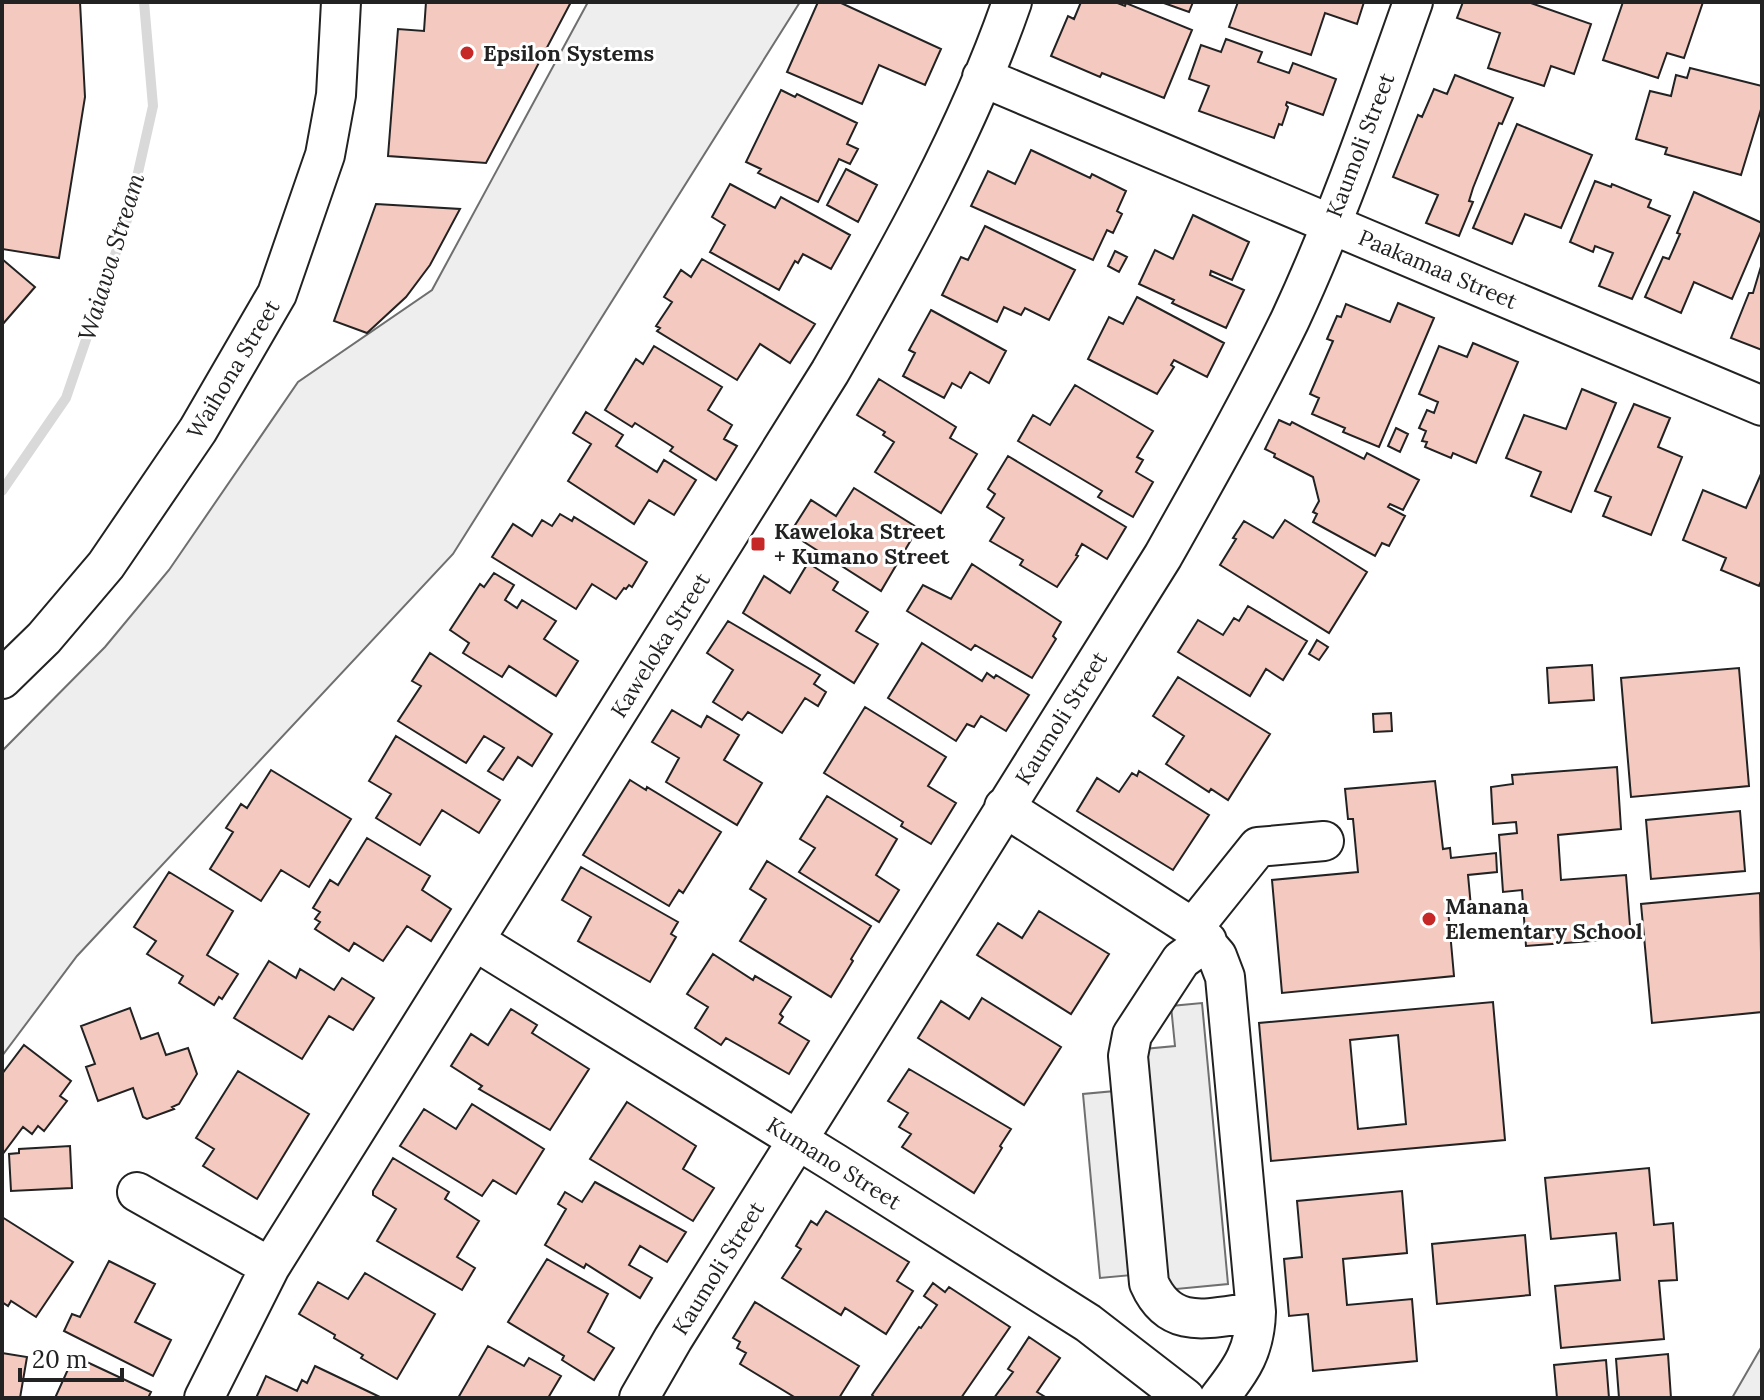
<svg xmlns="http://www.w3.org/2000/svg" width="1764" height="1400" font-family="Lora,serif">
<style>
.green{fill:#eee;stroke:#6f6f6f;stroke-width:2}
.parking{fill:#ededed;stroke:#6f6f6f;stroke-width:2}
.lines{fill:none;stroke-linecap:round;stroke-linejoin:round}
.stream{stroke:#d9d9d9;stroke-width:10}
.building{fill:#f3c9c0;stroke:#222;stroke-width:2;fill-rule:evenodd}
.minor-casing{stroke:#222;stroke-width:42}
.minor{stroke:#fff;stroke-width:38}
.poi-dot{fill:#c62828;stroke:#fff;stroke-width:3}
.labels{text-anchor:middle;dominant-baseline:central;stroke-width:6;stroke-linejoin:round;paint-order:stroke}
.poi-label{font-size:22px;font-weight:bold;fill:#222;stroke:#fff;text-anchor:start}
.street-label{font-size:22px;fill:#222;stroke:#fff}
.water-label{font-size:24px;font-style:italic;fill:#222;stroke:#fff}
</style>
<rect width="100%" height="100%" fill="#fff"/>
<path class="green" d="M588,2H800L453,554L77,956L2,1056V751L105,647L169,570L298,382L432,290Z
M1762,1346V1398H1732Z"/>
<path class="parking" d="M1202,1003L1228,1284L1166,1290L1164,1272L1100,1278L1083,1094L1147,1088L1144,1049L1175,1046L1171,1006Z"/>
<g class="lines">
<path class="stream" d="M2,491L66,398L128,217L153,106L144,2"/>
</g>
<path class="building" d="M2,2H80L85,97L59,258L2,249Z
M426,2H571L486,163L388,156L398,29L424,31Z
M818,2H839L941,49L925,85L879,65L862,104L787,72Z
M1081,2H1115L1125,6L1126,3L1192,30L1164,98L1102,73L1100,77L1051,56L1068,16L1074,19Z
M1161,2H1193L1189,12Z
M1238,2H1364L1357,24L1325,13L1311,55L1229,27Z
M1463,2H1528L1591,24L1574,74L1551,66L1544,86L1488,68L1500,33L1457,18Z
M1623,2H1703L1684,58L1667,53L1658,78L1603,60Z
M1226,39L1262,52L1258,62L1289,73L1293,63L1336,79L1323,115L1287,102L1286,105L1288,107L1282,125L1279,124L1274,138L1199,111L1209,86L1189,79L1201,45L1221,52Z
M1690,68L1762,86V106L1741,175L1665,154L1667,148L1636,139L1650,91L1671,96L1676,75L1687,78Z
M1455,75L1513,98L1502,124L1499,123L1473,188L1469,201L1473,202L1459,236L1426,223L1438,195L1393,177L1418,115L1422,117L1434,89L1447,94Z
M781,90L795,97L797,94L857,123L847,144L858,149L850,164L839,159L818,202L758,173L761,169L746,162Z
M1517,124L1592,155L1561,228L1525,214L1512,244L1473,228Z
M1031,150L1090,178L1092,174L1126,191L1117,211L1122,214L1113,233L1107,230L1093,260L971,206L988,171L1015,184Z
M846,169L877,185L858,222L827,205Z
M1595,181L1611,187L1612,184L1651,200L1648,207L1670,216L1632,299L1599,286L1613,253L1595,246L1593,252L1570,242Z
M730,184L775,208L781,197L850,235L831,269L803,254L798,263L795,261L779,290L710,252L725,225L712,217Z
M1694,192L1762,223V229L1732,299L1694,282L1681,313L1645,297L1663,257L1669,259L1680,234L1677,233Z
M376,204L460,209L430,265L406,297L367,333L334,321Z
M1193,215L1249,242L1232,280L1211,271L1210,275L1244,290L1226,328L1172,303L1174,300L1139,284L1155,250L1173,259Z
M985,226L1075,270L1049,320L1025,308L1021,315L1004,307L997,322L942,295L961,257L968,260Z
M1115,251L1127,257L1119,272L1108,266Z
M2,259L35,287L2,325Z
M702,259L815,324L790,363L760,344L737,380L657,331L660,328L656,326L672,302L664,297L681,270L691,277Z
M1762,263V350L1731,338L1749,293H1753Z
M1137,297L1224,343L1207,377L1174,360L1171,365L1174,367L1157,394L1088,359L1109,317L1123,324Z
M1398,303L1434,318L1379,447L1343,432L1345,428L1312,414L1319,398L1310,394L1333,341L1327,339L1337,316L1341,317L1346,304L1390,322Z
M931,310L1006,351L989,383L970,372L961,388L952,383L944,398L903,376L915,353L909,350Z
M1473,343L1518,362L1476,463L1453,453L1451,458L1425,447L1427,442L1422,441L1426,431L1419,428L1427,410L1434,413L1438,402L1419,394L1439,346L1467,357Z
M654,346L722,387L708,410L732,425L724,439L737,446L716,480L670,451L673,447L635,423L632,427L605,410L636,359L643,364Z
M879,379L956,427L950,438L977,454L941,513L875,472L894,442L883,435L885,432L857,415Z
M1075,385L1153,431L1137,457L1143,460L1136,472L1153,482L1133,517L1098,497L1102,491L1018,441L1033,415L1050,425Z
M1582,389L1616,403L1571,512L1531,496L1541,472L1506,458L1524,415L1566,429Z
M1634,404L1670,418L1658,447L1682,457L1651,535L1603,516L1611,497L1595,491Z
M586,412L623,435L616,446L657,472L664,460L696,480L674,515L649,500L634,524L568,481L591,444L573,433Z
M1279,420L1290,425L1292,422L1364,459L1367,453L1419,480L1403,510L1390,504L1388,507L1405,516L1389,546L1382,543L1375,556L1313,522L1317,514L1313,512L1319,501L1313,477L1274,457L1275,454L1265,449Z
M1396,428L1408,434L1400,452L1388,446Z
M1008,456L1126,527L1107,559L1082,544L1076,555L1078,556L1057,587L1020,565L1023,560L990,541L1004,518L987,507L995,494L988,489Z
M1761,474L1762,579L1759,586L1721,570L1726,558L1683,540L1703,490L1746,508Z
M854,488L918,528L881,591L790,533L811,500L836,516Z
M560,514L572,521L574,517L647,562L632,587L629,585L626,589L624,588L616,599L592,584L576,609L492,557L513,524L532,536L542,520L552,526Z
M1285,520L1367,572L1329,633L1220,565L1236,539L1233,538L1244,521L1273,538Z
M808,563L838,582L833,590L868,612L856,631L878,644L854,683L743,613L764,576L790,593Z
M972,564L1061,622L1053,636L1056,639L1032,678L975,645L971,650L907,611L923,585L951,599Z
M494,573L514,585L505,600L517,608L522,600L556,621L544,639L578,661L556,696L509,666L502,677L463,653L469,643L450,630L480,584L484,587Z
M1248,606L1307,641L1283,680L1266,669L1250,696L1178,652L1198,620L1223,635L1234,618L1239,621Z
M728,621L820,675L814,684L826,692L818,706L805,698L782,733L748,712L742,720L713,702L733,670L707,653Z
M1317,640L1328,647L1319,660L1309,654Z
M922,643L982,681L987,673L994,678L996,675L1029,695L1006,731L981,716L974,727L967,724L956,741L888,698Z
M430,653L552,734L532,766L518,757L503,780L488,771L504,748L484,736L466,763L398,721L421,686L412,681Z
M1592,665L1594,700L1549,703L1547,668Z
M1739,668L1749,786L1631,797L1621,678Z
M1178,677L1270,734L1228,800L1211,789L1209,792L1166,764L1184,736L1153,716Z
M865,707L946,757L928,786L956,803L931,844L901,826L903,822L824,773Z
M672,710L701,727L707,716L739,735L724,760L762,783L737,825L666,782L679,758L652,742Z
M1391,713L1392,731L1374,732L1373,714Z
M396,736L500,800L479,833L442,810L420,845L376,818L391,794L369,781Z
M1617,767L1621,829L1558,835L1561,880L1626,875L1631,938L1526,946L1522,890L1503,892L1499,835L1517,833L1516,822L1493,824L1491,787L1513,784L1512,775Z
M271,770L351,819L309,887L281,870L261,901L210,869L233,832L226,828L241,804L247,808Z
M1139,771L1209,815L1173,870L1077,811L1097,778L1119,792L1132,773L1137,776Z
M630,780L646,790L647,787L721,832L683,893L679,890L669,906L583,855Z
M1435,781L1443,849L1450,848L1451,858L1496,853L1497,872L1468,875L1471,907L1448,909L1454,976L1282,993L1272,880L1358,872L1353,819H1348L1345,789Z
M827,796L897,839L876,875L899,890L879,922L799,872L815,848L800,839Z
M1740,811L1745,871L1651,879L1646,820Z
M367,838L430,876L422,890L451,909L431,941L407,926L383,961L354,943L349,951L315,929L320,922L315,919L320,912L313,908L330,880L338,885Z
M767,861L871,926L851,959L853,961L831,997L740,941L766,899L750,889Z
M581,867L678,922L671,934L676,937L650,982L578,941L591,917L562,900Z
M169,872L233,911L207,955L238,974L222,999L219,997L214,1005L179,983L183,976L147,954L156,941L134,927Z
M1760,893L1762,1012L1652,1023L1641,904Z
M1039,911L1109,954L1071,1014L977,955L998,923L1022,938Z
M713,954L753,980L755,976L791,997L780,1014L783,1017L779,1023L809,1041L789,1074L726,1038L721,1045L695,1028L708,1007L687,994Z
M269,961L296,978L300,969L334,990L342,978L374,998L353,1030L329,1016L302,1059L234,1018Z
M982,998L1061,1047L1024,1105L918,1038L941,1001L969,1019Z
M1493,1002L1505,1140L1271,1161L1259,1023ZM1398,1035L1406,1124L1358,1129L1350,1040Z
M130,1008L141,1039L158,1033L166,1055L188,1048L197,1074L179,1104L172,1107L174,1109L147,1119L143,1117L133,1088L98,1101L86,1067L95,1064L81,1026Z
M511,1009L537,1025L532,1033L589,1069L550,1130L479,1089L482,1086L451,1066L471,1034L488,1045Z
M24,1045L71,1081L60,1096L67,1101L44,1131L38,1126L32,1134L23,1127L2,1155V1074Z
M909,1069L1011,1129L1000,1146L1002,1148L974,1193L902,1147L911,1134L899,1127L908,1113L888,1101Z
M238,1071L309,1114L257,1199L203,1166L214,1149L196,1138Z
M627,1102L696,1146L683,1169L714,1188L693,1221L590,1159Z
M472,1104L544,1149L516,1194L493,1180L482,1196L400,1146L424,1109L456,1129Z
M70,1146L72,1188L11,1191L9,1154L19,1153V1149Z
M393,1158L449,1192L445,1199L479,1221L457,1257L475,1268L462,1290L377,1241L396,1209L373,1195V1191Z
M1649,1168L1654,1225L1673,1223L1677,1280L1659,1281L1664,1339L1561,1348L1555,1286L1620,1280L1616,1233L1551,1239L1545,1178Z
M595,1182L686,1232L667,1262L640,1246L629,1265L652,1278L640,1298L586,1264L584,1268L545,1245L566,1209L558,1204L565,1192L582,1202Z
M1402,1191L1407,1253L1343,1259L1347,1305L1412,1299L1417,1361L1313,1371L1308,1314L1289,1316L1284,1259L1302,1257L1297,1201Z
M826,1211L909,1262L897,1281L913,1291L886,1334L845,1308L841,1315L782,1278L801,1249L796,1246L811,1221L817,1225Z
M2,1217L73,1262L36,1317L11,1301L8,1306L2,1302Z
M1525,1235L1530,1295L1437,1304L1432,1244Z
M547,1259L608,1294L588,1332L614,1348L594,1380L562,1360L564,1356L508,1322Z
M109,1261L155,1284L135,1322L171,1340L153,1376L64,1331L72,1314L80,1317Z
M365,1273L435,1314L397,1379L361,1358L363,1355L334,1338L335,1335L299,1314L318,1282L348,1299Z
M933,1283L945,1292L949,1287L1010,1327L961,1398H875L872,1395L919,1327L921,1328L937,1305L924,1296Z
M755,1302L859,1366L839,1398H796L740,1364L746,1353L737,1348L740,1342L733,1338Z
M1029,1337L1060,1358L1037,1392L1047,1398H994L1013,1372L1008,1369Z
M488,1346L524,1366L529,1358L561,1376L548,1398H458Z
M2,1353L27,1357L20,1398H2Z
M1668,1354L1671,1398H1619L1616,1359Z
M74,1356L151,1392L148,1398H55Z
M1606,1360L1609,1398H1557L1554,1365Z
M315,1366L382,1398H256L266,1376L297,1391L302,1380L307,1383Z"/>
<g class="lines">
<defs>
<path id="minor" d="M982,77L1762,406
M2,679L44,638L106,565L198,430L277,294L325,155L336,95L341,2
M1004,807L1193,928L1217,956L1225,977L1256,1312C1255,1350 1242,1369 1219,1398
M1193,928L1258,847L1324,841
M475,941L835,1163L1088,1323L1185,1398
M1207,941L1181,960L1132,1035L1128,1056L1149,1283C1171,1333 1211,1317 1256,1312
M137,1192L270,1267
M204,1398L270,1267L830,372C898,254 967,132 1012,2
M639,1398L673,1339L1163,556C1207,478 1251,400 1290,320C1338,217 1375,109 1413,2"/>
</defs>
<use href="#minor" class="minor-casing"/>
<use href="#minor" class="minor"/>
</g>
<g class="poi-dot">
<circle cx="467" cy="53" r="8"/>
<rect x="750" y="536" width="16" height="16" rx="4"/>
<circle cx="1429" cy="919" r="8"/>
</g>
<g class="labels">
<g class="poi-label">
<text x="483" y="53">Epsilon Systems</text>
<text x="774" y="531">Kaweloka Street<tspan x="774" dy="25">+ Kumano Street</tspan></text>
<text x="1445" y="906">Manana<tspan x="1445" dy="25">Elementary School</tspan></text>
</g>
<g class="street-label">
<text transform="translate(1360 145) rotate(-69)">Kaumoli Street</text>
<text transform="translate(1438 269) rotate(23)">Paakamaa Street</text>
<text transform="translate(233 369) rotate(-59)">Waihona Street</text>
<text transform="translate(660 645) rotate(-58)">Kaweloka Street</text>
<text transform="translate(1061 718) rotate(-58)">Kaumoli Street</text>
<text transform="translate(834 1163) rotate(32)">Kumano Street</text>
<text transform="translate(718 1268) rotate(-58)">Kaumoli Street</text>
</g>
<g class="water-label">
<text transform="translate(111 257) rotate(-73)">Waiawa Stream</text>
</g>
</g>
<rect width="1764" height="1400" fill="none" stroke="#222222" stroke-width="8"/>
<path d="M20 1368v12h102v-12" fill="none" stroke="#222222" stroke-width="4"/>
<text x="32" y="1368" font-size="24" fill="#222222" stroke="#ffffff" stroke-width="6" paint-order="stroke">20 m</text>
</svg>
